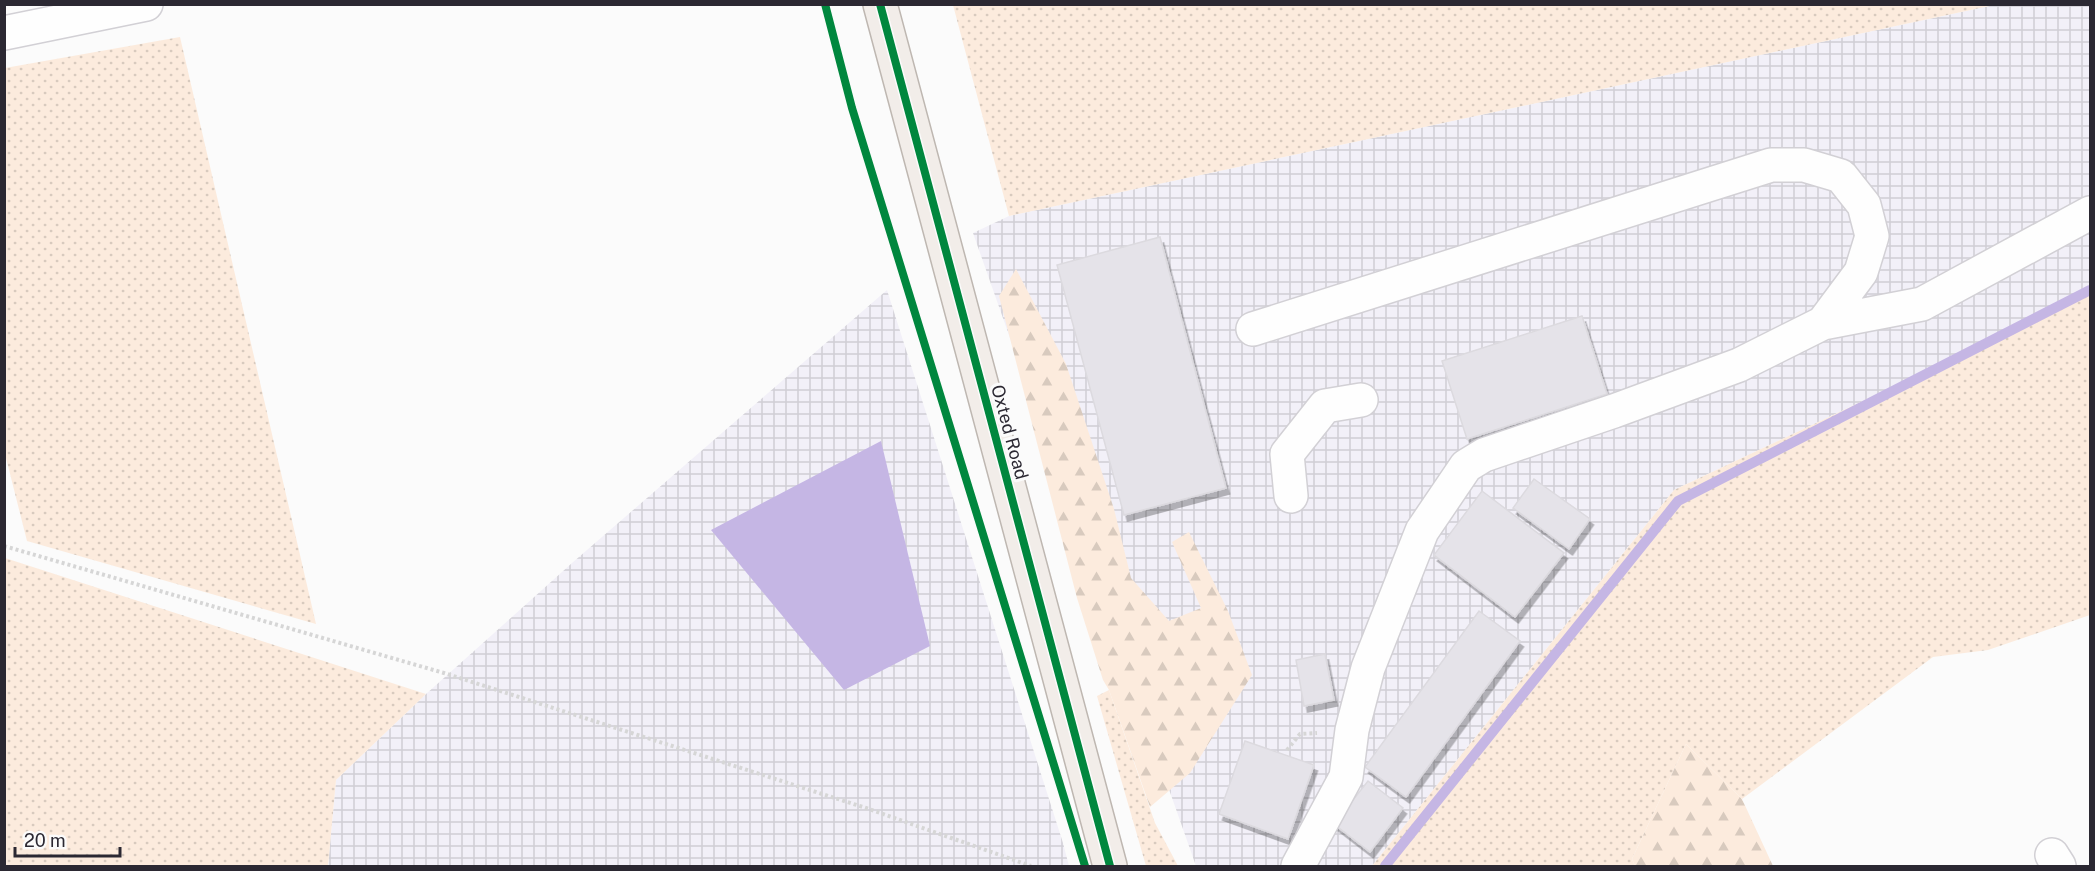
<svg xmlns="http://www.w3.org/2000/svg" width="2095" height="871" font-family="'Public Sans',sans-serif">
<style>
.industrial{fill:url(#industrial-grid)}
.grass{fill:url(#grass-dots)}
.forest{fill:url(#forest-firs)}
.water{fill:#c5b6e4}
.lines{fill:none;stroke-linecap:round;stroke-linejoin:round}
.stream{stroke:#c5b6e4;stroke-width:10}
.building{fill:#e5e3e9;stroke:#dcdadf;stroke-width:1.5;filter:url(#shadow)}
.minor-casing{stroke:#d2d0d5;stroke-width:36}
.major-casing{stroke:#beb7b1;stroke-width:36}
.path{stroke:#d6d6d6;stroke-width:4;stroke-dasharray:3 3;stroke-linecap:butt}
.minor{stroke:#fefefe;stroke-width:33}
.major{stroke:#f2ede9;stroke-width:33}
.cycleway-casing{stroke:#fbfbfb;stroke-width:11}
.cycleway{stroke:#00873e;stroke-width:8}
.labels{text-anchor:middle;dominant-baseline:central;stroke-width:6;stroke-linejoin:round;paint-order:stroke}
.street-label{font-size:18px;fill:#2b2832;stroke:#fbfbfb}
</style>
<defs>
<pattern id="industrial-grid" width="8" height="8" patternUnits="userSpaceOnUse" patternTransform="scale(1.5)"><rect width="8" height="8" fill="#f2f0f8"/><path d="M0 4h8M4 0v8" fill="none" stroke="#d0ced5"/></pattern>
<pattern id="grass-dots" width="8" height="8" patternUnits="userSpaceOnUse" patternTransform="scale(1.5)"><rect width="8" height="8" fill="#fcebdd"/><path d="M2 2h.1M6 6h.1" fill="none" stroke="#d8cabe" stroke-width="1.8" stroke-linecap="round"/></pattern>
<pattern id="forest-firs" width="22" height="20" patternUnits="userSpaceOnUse" patternTransform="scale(1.5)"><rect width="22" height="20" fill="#fcebdd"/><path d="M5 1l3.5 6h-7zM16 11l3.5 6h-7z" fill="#d8cabe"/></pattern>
<filter id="shadow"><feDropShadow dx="3.5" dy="6" stdDeviation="0" flood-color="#0004"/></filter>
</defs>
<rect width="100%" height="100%" fill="#fbfbfb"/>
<path class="industrial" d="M1994,5H2090V294L1674,490L1372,866H1196L973,233L1009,216Z
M887,290L1063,843L1069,866H328L336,780L426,694L572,563Z"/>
<path class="grass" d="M953,5V4L1994,5L1009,216Z
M180,37L316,624L27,541L5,454V68Z
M2090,294V615L1988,650L1933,657L1742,799L1686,744L1632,859L1635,866H1372L1674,490Z
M5,558L426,694L336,780L328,866H5Z
M1109,690L1155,823L1178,866H1146L1144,859L1097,696Z"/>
<path class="forest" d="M1016,269L1066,364L1114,509L1131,578L1169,621L1201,608L1172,542L1189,532L1228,611L1252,675L1190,773L1150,807L1109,690L1103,680L1077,598L999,296Z
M1686,744L1742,799L1773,866H1635L1632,859Z"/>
<path class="water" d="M881,441L930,646L844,690L711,530Z"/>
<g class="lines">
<path class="stream" d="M1385,866L1678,501L2090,290"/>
</g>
<path class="building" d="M1160,237L1226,488L1124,515L1057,265Z
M1582,316L1607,394L1467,439L1442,361Z
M1534,479L1590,519L1569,549L1513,508Z
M1482,491L1564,553L1515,617L1434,555Z
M1479,611L1520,641L1406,797L1365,767Z
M1325,654L1334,700L1304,706L1296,660Z
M1245,741L1314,765L1288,839L1219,814Z
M1368,781L1403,808L1370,852L1334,824Z"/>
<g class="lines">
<defs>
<path id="minor" d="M4,33L146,4
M1823,323L1922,304L2090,213
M1253,329L1771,165H1804L1841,176L1864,205L1872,236L1861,272L1823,323L1739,365L1614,411L1484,455L1466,466L1422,531L1368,668L1352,730L1346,777L1298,866
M1291,496L1287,454L1325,406L1361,400
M2052,855L2059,866"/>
<path id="major" d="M880,4L1110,866"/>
</defs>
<use href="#minor" class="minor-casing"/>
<use href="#major" class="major-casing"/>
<path class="path" d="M4,546L444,673L866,808L1031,866
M1287,750L1300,734L1317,733"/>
<use href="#minor" class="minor"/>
<use href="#major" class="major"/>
<defs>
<path id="cycleway" d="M825,4L852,108L1085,866
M880,4L1110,866"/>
</defs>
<use href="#cycleway" class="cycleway-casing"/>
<use href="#cycleway" class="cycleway"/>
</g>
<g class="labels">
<g class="street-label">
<text transform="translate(1010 432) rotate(75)">Oxted Road</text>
</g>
</g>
<rect width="2095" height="871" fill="none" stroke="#2b2832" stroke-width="12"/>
<path d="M15 847v9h105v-9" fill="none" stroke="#2b2832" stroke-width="3"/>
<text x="24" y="847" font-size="18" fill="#2b2832" stroke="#fbfbfb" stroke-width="4.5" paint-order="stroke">20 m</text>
</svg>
